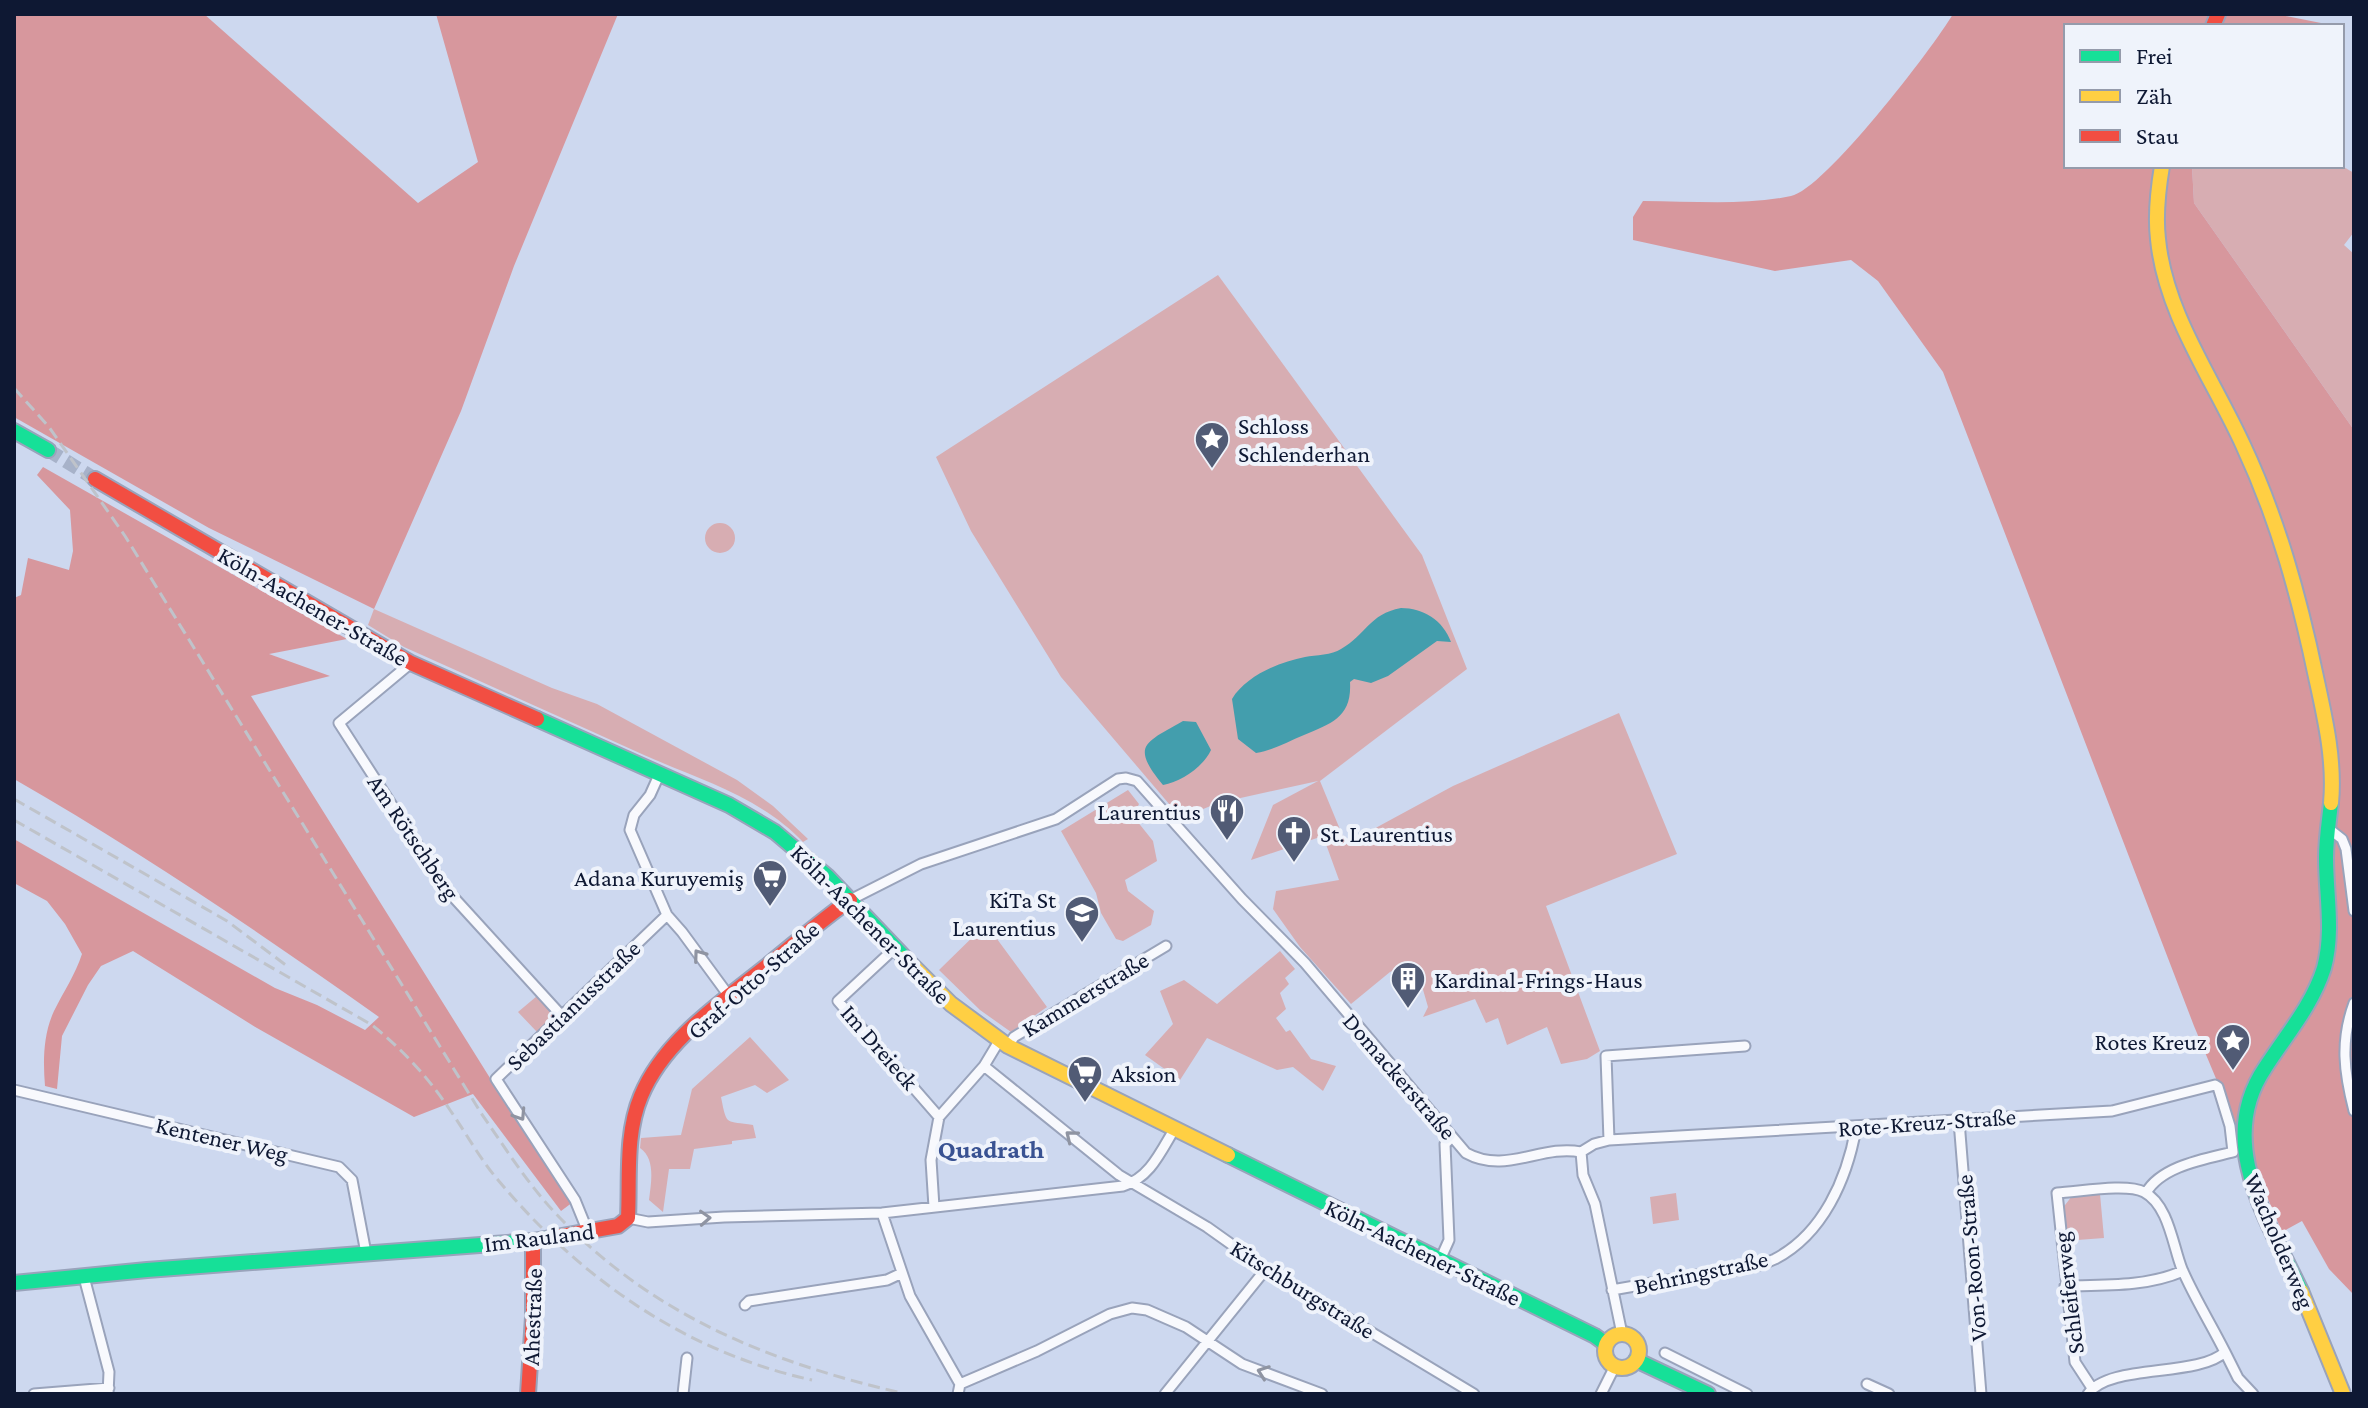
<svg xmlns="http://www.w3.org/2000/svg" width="2368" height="1408" font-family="'Crimson Pro',serif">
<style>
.green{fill:#d7adb2}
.forest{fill:#d7979d}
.water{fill:#439ead}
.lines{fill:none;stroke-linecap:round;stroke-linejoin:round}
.secondary-tunnel{stroke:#a7b2c9;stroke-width:14;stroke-dasharray:14 7;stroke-linecap:butt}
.street-casing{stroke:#99a3bb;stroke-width:13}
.fast-casing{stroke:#99a3bb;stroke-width:18}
.slow-casing{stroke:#99a3bb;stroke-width:18}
.jam-casing{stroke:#99a3bb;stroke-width:18}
.street{stroke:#f8f9fd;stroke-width:9}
.fast{stroke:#16e098;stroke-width:14}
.slow{stroke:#ffcf43;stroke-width:14}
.jam{stroke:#f24e42;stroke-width:14}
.rail{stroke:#bfc3ca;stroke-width:3;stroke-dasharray:12 6;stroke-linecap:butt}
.oneway{stroke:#8f94a2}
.labels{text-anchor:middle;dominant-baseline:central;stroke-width:8;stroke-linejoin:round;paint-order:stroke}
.poi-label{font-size:24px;fill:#0e1833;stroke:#eff3fb;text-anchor:start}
.street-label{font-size:24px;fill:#0e1833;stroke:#eff3fb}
.neighbourhood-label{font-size:26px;font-weight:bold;fill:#395292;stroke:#eff3fb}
</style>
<rect width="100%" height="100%" fill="#cdd8ef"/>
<path class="green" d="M2192,166H2342L2354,173V232L2344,245L2354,254V430L2194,203Z
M1218,275L1422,555L1467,669L1320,781L1346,844L1453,786L1619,713L1677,854L1546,906L1600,1051L1587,1059L1561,1064L1547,1027L1507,1045L1498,1018L1486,1023L1475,999L1423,1017L1428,1007L1415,962L1390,972L1351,1004L1300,947L1273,909L1276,891L1339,880L1323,836L1251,860L1273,805L1318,781L1218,803L1181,818L1061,677L971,531L936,457Z
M705 538a15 15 0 1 1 30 0a15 15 0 1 1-30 0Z
M374,609L552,688L597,704L737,780L773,806L808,839L803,842C761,797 698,779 644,755C564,719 484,683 404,647L368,625Z
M1128,790L1139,804L1133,816L1153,841L1157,861L1125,880L1128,891L1154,911L1151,925L1123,941L1116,939L1101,913L1096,893L1061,831Z
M986,924L1047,1007L1011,1032L980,1010L939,970Z
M1280,951L1295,969L1285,978L1289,984L1280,993L1286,1009L1276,1018L1286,1032L1290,1030L1311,1059L1336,1066L1323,1091L1293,1067L1277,1070L1207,1038L1180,1080L1145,1055L1173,1024L1160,991L1184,980L1217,1004Z
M537,996L556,1015L537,1032L518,1012Z
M750,1037L789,1080L767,1093L755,1085L721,1097C727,1128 726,1120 753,1125L756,1138L732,1141V1144L694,1149L690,1169H669L663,1212L649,1200C651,1183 656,1159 640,1148L641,1138L681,1135L692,1089Z
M1676,1193L1679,1220L1653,1224L1650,1197Z
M2100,1194L2104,1238L2064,1241L2062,1209L2072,1196Z"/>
<path class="forest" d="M14,14H204L418,203L478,162L436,14H618L514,266L461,411L374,609L209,528L14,417Z
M1953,14H2209L2204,26H2066V166H2192L2194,203L2354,430V1295L2329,1269L2302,1221L2282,1232L2257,1173L2250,1131L2233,1130L2230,1112L2194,1026L1943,372L1878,281L1851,260L1775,271L1633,240V217L1643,201C1691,201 1744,206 1791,196C1824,190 1933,48 1953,14Z
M2227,14H2276L2326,24V26H2221Z
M43,467L347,639L269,654L330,676L251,696L495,1086L573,1202L561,1211L473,1094L414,1117L257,1028L133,951L101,966L88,985L62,1036L57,1089L45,1086C43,1061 43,1035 54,1011C64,991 75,975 82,954L65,924L47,901L14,883V839L275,988L317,1005L365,1030L379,1017C260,933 140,851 14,779V598L21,595L28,558L69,570L73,551L70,510L37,475Z"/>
<path class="water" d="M1401,608C1423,608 1443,620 1451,642L1437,641L1388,676L1371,683L1354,679L1350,682C1352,717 1332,723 1304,735C1287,742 1274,750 1256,753L1238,739L1232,699C1246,676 1279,662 1305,657C1316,655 1332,655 1341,649C1366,635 1369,614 1401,608Z
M1183,721L1196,722L1211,750C1203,767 1181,782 1163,785C1130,745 1145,743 1183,721Z"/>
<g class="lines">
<path class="secondary-tunnel" d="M48,450L95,479"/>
<defs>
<path id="street" d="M411,663L339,723L446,889L561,1015
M659,775L650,795L634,815L630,830L667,915L682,932L729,996
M2328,828L2342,839L2346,849L2354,911
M850,900L921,864L1056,819L1118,779L1126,778L1137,781L1242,899L1305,963L1466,1153C1506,1175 1541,1144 1581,1152L1583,1175L1595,1204L1622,1334
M895,948L838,1001L939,1117
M2354,1003C2340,1041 2344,1072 2354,1111
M1008,1046L1014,1037L1166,946
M984,1066L1119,1175L1207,1227L1266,1269L1474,1394
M14,1090L339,1167L352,1180L366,1253
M1959,1121L1981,1394
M1609,1140L1606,1056L1745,1046
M1581,1152L1594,1144L1609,1140L2112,1111L2215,1085L2218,1087L2230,1126L2233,1152C2205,1159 2161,1166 2146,1193
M934,1207L931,1160L939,1117L984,1066L999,1041
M882,1213L910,1296L960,1384L958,1394
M628,1218L648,1222L724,1217L882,1213L1123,1186C1150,1178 1161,1151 1175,1128
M588,1232L575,1200L496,1079L667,915
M1440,1260L1449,1240L1445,1144L1452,1137
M84,1277L109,1372L108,1394
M2065,1286C2105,1285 2146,1287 2183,1271
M1612,1290C1640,1285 1668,1280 1697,1275C1722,1272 1752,1270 1775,1259C1823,1234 1847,1179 1856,1128
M745,1305L749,1301L887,1280L902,1273
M2225,1352L2238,1378L2253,1394
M1665,1353L1747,1394
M960,1384L1037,1351L1110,1314L1132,1308L1147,1310L1186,1327L1242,1364L1322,1394
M1867,1384L1889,1394
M34,1394L109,1388
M683,1394L687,1358
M1165,1394L1266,1269
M1601,1394L1615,1366
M2088,1394C2110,1363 2197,1378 2225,1352C2211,1324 2194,1297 2182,1269C2173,1247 2169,1205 2144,1192C2126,1183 2079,1192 2057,1193L2075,1362L2092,1388"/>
<path id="fast" d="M14,431L48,450
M537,719L729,805L775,832L827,876L905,958
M1228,1155L1595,1336L1606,1344
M14,1283L147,1270L533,1241L556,1237
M2301,1291C2268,1221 2215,1142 2265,1068C2286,1035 2312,1006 2324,968C2334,931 2326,895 2326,858C2326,839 2329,821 2331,803
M1636,1360L1708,1394"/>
<path id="slow" d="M2162,166C2158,190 2155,214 2158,239C2165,313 2213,379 2243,445C2278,520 2299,596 2316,677C2325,718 2335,761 2331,803
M905,958L951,1004L1008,1046L1228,1155
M2301,1291L2343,1394
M1605 1351a17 17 0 1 1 34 0a17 17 0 1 1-34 0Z"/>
<path id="jam" d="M2213,26L2218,14
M95,479L411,663L537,719
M556,1237L618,1226L628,1218C630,1178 625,1134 641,1096C663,1042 719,1004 763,969C792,946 820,921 850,900
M528,1394L533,1317V1241"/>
</defs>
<use href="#street" class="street-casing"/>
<use href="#fast" class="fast-casing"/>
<use href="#slow" class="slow-casing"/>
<use href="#jam" class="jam-casing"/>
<use href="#street" class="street"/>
<use href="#fast" class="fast"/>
<use href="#slow" class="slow"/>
<use href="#jam" class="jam"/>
<path class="rail" d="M14,388L49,427L125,536L481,1113C506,1149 530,1188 562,1220C657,1318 775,1364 906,1394
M14,799L227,921L287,966
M14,820L372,1025C402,1049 428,1077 450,1110C466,1133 480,1159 498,1180C581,1279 685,1352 812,1380"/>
</g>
<defs><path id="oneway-chevron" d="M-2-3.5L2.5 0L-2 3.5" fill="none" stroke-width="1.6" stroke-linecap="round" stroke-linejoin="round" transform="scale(2)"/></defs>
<g class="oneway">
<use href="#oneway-chevron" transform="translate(699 955) rotate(-126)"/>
<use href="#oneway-chevron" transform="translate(520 1115) rotate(57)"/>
<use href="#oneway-chevron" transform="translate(1071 1136) rotate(-141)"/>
<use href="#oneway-chevron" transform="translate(705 1218) rotate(-3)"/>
<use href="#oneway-chevron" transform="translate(1263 1372) rotate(-160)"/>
</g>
<defs>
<symbol id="sight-pin" viewBox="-11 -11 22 30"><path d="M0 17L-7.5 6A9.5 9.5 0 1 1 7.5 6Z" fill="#515b75" stroke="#eff3fb"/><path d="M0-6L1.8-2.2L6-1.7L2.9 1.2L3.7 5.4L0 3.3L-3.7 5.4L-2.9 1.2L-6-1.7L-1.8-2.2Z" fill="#fff"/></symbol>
<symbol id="restaurant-pin" viewBox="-11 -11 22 30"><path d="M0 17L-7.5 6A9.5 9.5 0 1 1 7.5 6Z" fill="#515b75" stroke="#eff3fb"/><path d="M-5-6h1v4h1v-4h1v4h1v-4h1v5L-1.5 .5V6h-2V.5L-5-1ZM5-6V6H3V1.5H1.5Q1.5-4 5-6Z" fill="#fff"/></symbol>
<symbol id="church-pin" viewBox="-11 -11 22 30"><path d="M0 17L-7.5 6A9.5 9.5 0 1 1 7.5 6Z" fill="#515b75" stroke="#eff3fb"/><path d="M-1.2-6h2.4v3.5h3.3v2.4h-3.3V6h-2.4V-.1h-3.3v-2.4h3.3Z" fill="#fff"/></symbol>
<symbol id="supermarket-pin" viewBox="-11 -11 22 30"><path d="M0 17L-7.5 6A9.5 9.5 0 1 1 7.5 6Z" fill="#515b75" stroke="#eff3fb"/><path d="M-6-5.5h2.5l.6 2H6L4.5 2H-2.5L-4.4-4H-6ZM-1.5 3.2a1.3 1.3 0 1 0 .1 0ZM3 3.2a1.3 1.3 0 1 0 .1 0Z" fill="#fff"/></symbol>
<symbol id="school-pin" viewBox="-11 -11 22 30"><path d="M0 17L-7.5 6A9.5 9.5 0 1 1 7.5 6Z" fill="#515b75" stroke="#eff3fb"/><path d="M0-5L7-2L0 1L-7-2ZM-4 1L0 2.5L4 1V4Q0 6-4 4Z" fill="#fff"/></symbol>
<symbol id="building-pin" viewBox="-11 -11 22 30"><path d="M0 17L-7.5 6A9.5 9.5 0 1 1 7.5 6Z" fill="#515b75" stroke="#eff3fb"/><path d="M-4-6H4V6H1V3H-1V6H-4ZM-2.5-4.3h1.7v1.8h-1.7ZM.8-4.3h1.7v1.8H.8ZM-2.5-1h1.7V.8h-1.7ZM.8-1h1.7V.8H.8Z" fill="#fff"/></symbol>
</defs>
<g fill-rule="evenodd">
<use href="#sight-pin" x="1192" y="419" width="40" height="54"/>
<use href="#restaurant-pin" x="1207" y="791" width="40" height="54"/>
<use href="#church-pin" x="1274" y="813" width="40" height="54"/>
<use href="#supermarket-pin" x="750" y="857" width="40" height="54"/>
<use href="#school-pin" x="1062" y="893" width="40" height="54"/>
<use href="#building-pin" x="1388" y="959" width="40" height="54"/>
<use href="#sight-pin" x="2213" y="1021" width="40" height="54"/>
<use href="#supermarket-pin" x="1065" y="1053" width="40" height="54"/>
</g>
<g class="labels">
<g class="poi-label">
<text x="1238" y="425">Schloss<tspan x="1238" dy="28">Schlenderhan</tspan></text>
<text x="1201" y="811" text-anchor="end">Laurentius</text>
<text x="1320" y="833">St. Laurentius</text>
<text x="744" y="877" text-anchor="end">Adana Kuruyemiş</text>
<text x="1056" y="899" text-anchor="end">KiTa St<tspan x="1056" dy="28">Laurentius</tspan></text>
<text x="1434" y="979">Kardinal-Frings-Haus</text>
<text x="2207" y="1041" text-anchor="end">Rotes Kreuz</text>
<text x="1111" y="1073">Aksion</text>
</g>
<g class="street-label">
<text transform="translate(313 606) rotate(30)">Köln-Aachener-Straße</text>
<text transform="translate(414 837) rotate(56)">Am Rötschberg</text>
<text transform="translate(871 924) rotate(45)">Köln-Aachener-Straße</text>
<text transform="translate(753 980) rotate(-41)">Graf-Otto-Straße</text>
<text transform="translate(1085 994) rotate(-31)">Kammerstraße</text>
<text transform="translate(573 1005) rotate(-44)">Sebastianusstraße</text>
<text transform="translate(880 1047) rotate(49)">Im Dreieck</text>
<text transform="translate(1400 1076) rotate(49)">Domackerstraße</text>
<text transform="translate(1927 1122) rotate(-4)">Rote-Kreuz-Straße</text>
<text transform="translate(222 1139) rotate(13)">Kentener Weg</text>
<text transform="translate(539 1237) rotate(-7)">Im Rauland</text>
<text transform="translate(2280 1241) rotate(67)">Wacholderweg</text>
<text transform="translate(1423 1252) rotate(26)">Köln-Aachener-Straße</text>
<text transform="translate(1971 1258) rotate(-95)">Von-Roon-Straße</text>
<text transform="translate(1701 1272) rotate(-12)">Behringstraße</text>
<text transform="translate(1303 1289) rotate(32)">Kitschburgstraße</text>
<text transform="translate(2068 1293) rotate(-97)">Schleiferweg</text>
<text transform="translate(532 1317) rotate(-88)">Ahestraße</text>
</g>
<g class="neighbourhood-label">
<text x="991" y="1149">Quadrath</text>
</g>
</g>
<rect width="2368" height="1408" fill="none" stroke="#0e1833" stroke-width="32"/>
<rect x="2064" y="24" width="280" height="144" fill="#eff3fb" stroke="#959bab" stroke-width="2"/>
<rect x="2080" y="50" width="40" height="12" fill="#16e098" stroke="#959bab" stroke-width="2"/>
<text x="2136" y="64" font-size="24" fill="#0e1833">Frei</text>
<rect x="2080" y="90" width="40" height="12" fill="#ffcf43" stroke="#959bab" stroke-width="2"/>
<text x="2136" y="104" font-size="24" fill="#0e1833">Zäh</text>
<rect x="2080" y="130" width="40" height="12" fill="#f24e42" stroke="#959bab" stroke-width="2"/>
<text x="2136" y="144" font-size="24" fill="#0e1833">Stau</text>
</svg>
